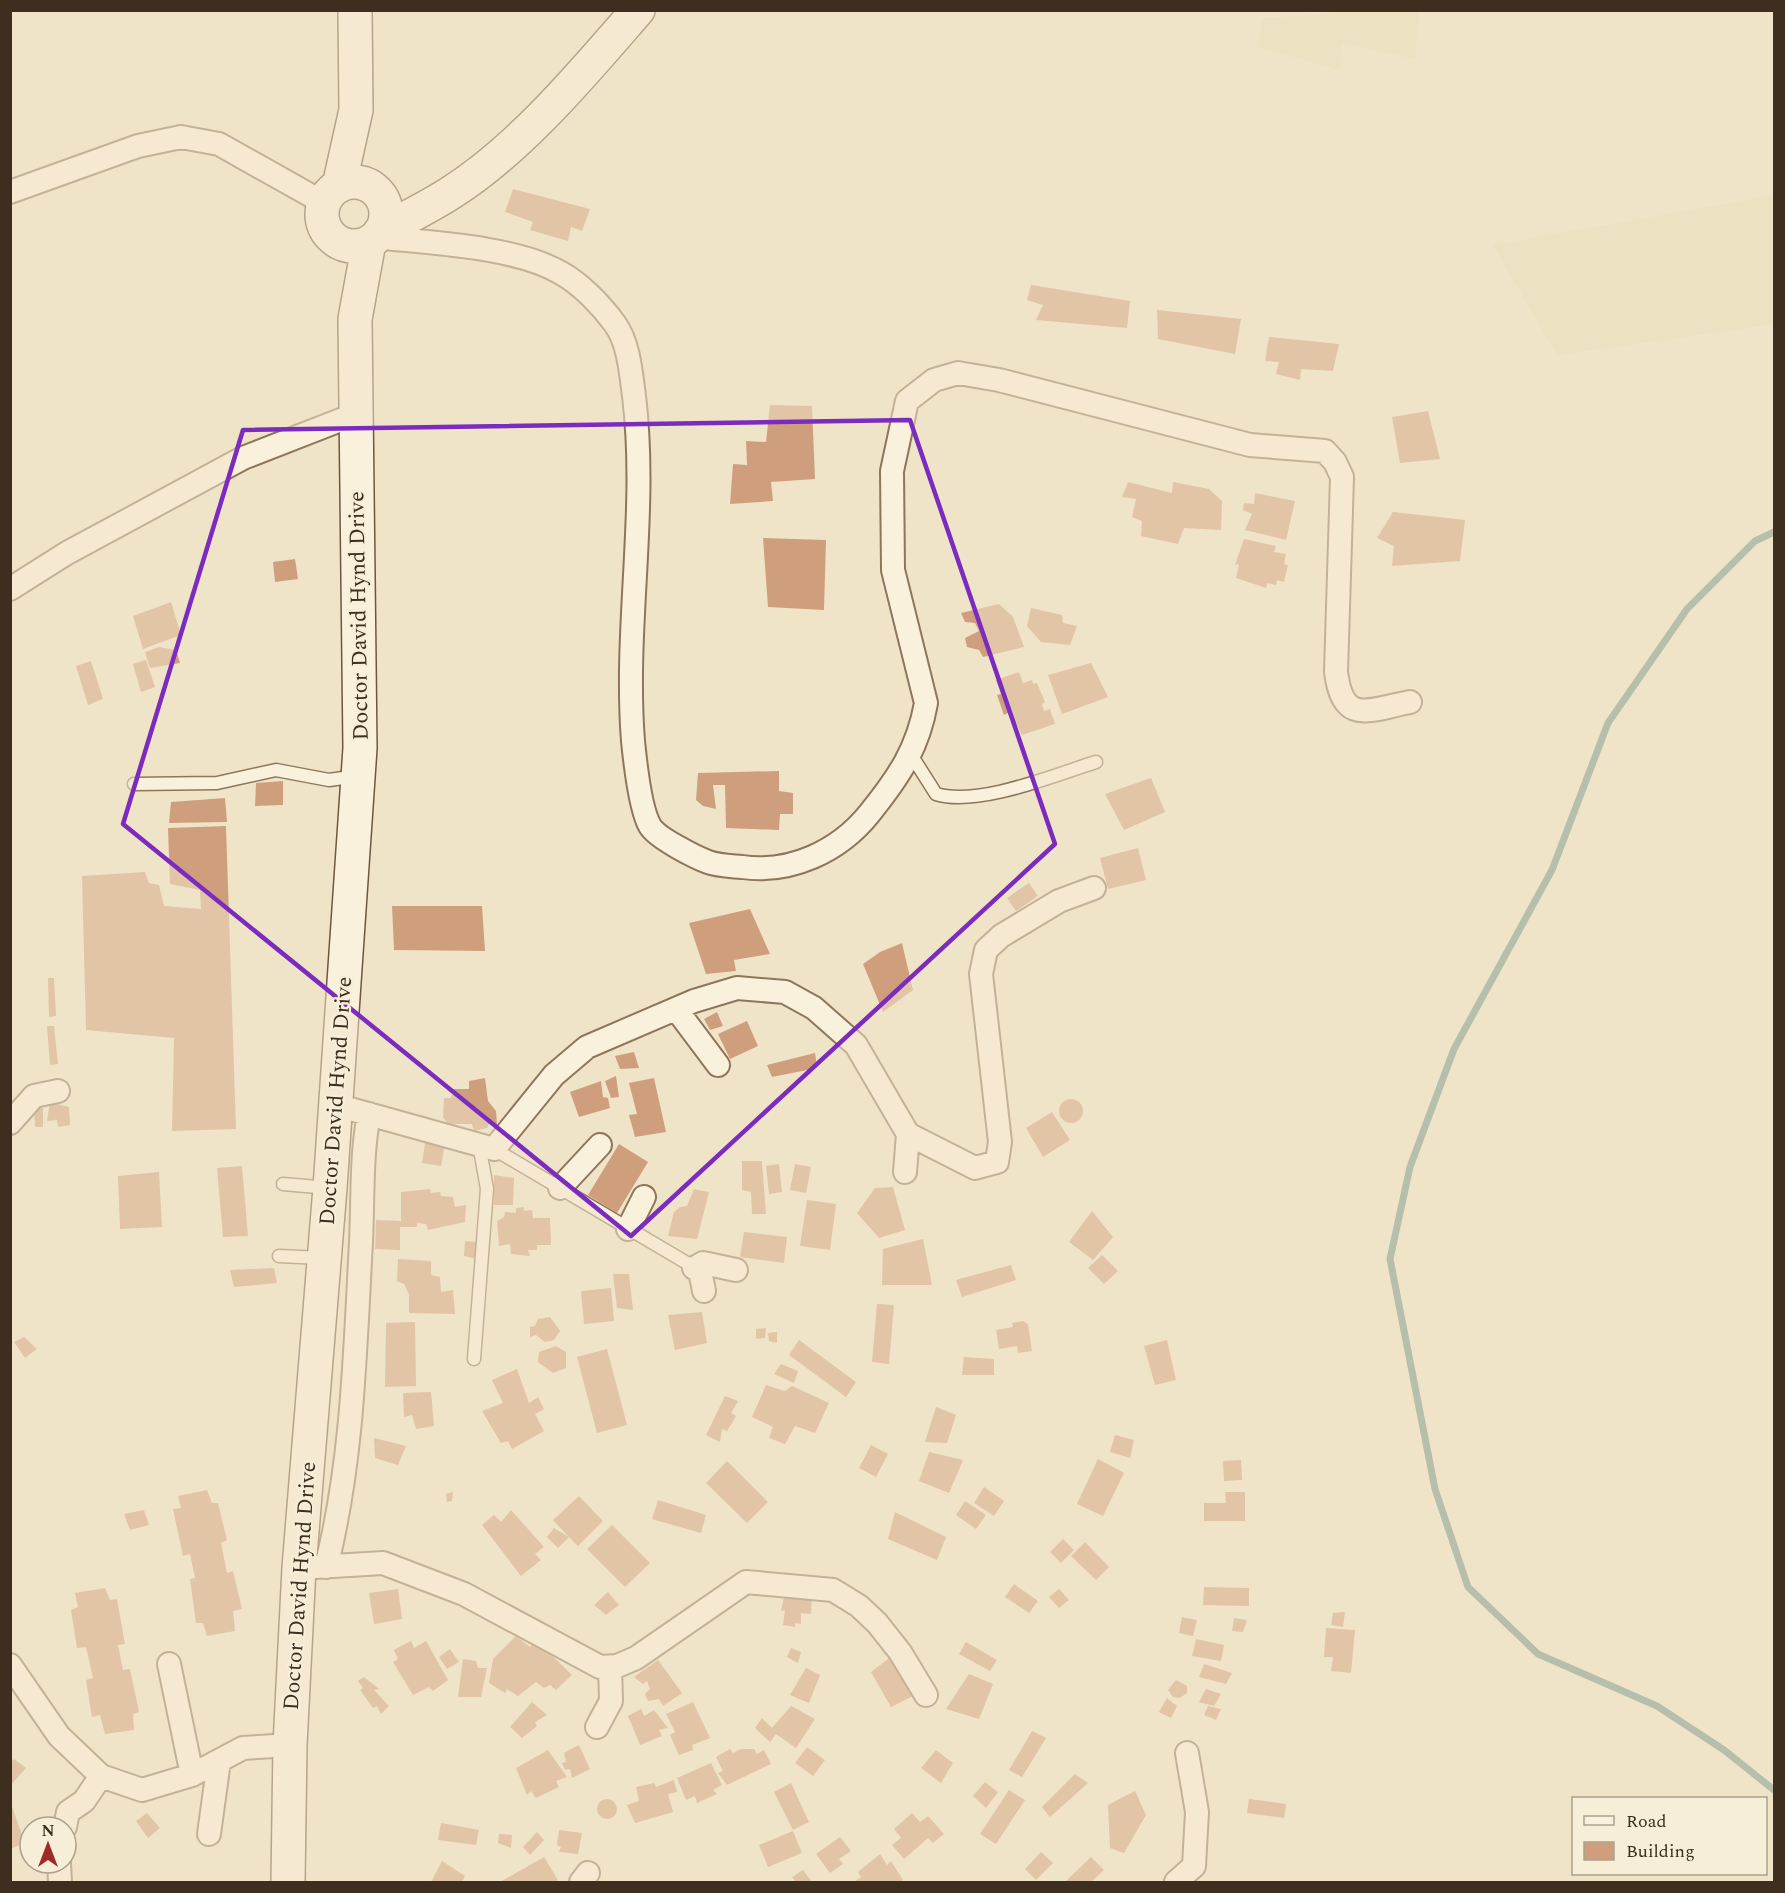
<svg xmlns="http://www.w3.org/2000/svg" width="1785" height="1893" font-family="Spectral,serif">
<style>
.farmland{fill:#e6deb5}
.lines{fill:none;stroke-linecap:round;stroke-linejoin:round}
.stream{stroke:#6f938a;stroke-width:7}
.building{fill:#cf9f7d}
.lane-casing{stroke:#8d765c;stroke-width:15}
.street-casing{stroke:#8d765c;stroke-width:26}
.secondary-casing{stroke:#6f573f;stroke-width:36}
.lane{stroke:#faf1dc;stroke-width:12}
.street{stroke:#faf1dc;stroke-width:22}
.secondary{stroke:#faf1dc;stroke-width:33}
.marked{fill:none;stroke:#7b2cbf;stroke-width:4.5;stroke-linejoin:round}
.labels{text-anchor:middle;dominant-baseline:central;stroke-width:4.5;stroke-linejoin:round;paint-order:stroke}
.street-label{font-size:22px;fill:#3d2e20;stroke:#f7eed8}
</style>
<rect width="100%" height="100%" fill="#f0e4c8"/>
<path class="farmland" d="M1331,11H1419L1415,59L1342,43L1339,70L1259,47L1262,18L1330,14Z
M1774,195V324L1557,355L1493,245Z"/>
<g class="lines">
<path class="stream" d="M1774,532L1755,541L1687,609L1608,723L1552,870L1454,1049L1410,1167L1390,1259L1435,1489L1468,1587L1538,1654L1657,1706L1724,1750L1774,1790"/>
</g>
<path class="building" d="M513,189L590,209L582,231L571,227L568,241L530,230L533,222L505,212Z
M1031,285L1130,301L1127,328L1036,320L1043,305L1027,300Z
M1157,310L1241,319L1235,354L1158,339Z
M1269,337L1339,344L1333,371L1301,369L1300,380L1276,374L1279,362L1265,361Z
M770,405L812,406L815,479L771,482L773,501L730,504L733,464L747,465L746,441L766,442Z
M1428,411L1440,459L1400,463L1392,417Z
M1128,482L1172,493L1173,482L1209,489L1222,501L1221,530L1184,528L1178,544L1141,536L1142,521L1132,517L1136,499L1122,497Z
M1255,493L1295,501L1286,540L1245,530L1252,514L1243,510L1244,503L1254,504Z
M1393,512L1465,520L1460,561L1392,566L1394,546L1377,538Z
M763,538L826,540L824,610L768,607Z
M1244,539L1276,546L1274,552L1286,554L1284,564L1288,565L1284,582L1277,580L1276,585L1267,583L1266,588L1236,578L1239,564L1235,565Z
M295,559L298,579L275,582L273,562Z
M171,602L181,635L143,649L133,616Z
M999,604L1013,617L1024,647L983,657L979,650L967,647L965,638L979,631L975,623L965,622L961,613Z
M1031,608L1062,615L1063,623L1077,626L1070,645L1041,642L1027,626Z
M159,647L176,650L180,663L150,668L145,652Z
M146,660L155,687L141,692L133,664Z
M91,661L103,699L88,705L76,666Z
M1091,663L1108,697L1062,714L1048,675Z
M1019,672L1023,683L1032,680L1033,684L1037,683L1045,702L1042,704L1044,711L1050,709L1055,724L1022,735L1010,712L1004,715L997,695L1001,694L996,680Z
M779,771V791L793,793V814H780L779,830L726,828L725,785H713L716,809L703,806L696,800L698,773Z
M1151,778L1165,812L1124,830L1105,794Z
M283,781V805L255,806L256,783Z
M225,798L227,822L169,823L171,802Z
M226,826L236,1129L172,1131L174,1038L86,1030L82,876L145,872L149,883L159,885L164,906L201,909L200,890L170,884L168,828Z
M1138,848L1146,880L1108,889L1100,858Z
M1029,883L1038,896L1016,911L1007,898Z
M392,906H482L485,951L394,950Z
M750,909L770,954L734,960L736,971L706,974L689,923Z
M902,943L913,990L883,1012L863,964L880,952Z
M48,978H54L56,1016L49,1017Z
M717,1012L723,1026L710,1030L704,1019Z
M747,1021L758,1046L730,1059L718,1034Z
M47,1026H54L58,1064L50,1065Z
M634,1052L639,1068L620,1069L615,1056Z
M815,1053L817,1068L772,1077L767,1065Z
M616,1076L619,1097L611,1098L605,1081Z
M485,1078L488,1101L496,1111L497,1124H489L487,1128L474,1131L472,1124H448L443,1117L444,1098H451L454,1089H469V1081Z
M654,1078L666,1132L635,1137L629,1115L637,1114L629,1083Z
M601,1081L603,1097L608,1098L610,1108L579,1117L570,1092Z
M1059 1111a12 12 0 1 1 24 0a12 12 0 1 1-24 0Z
M50,1102L69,1107L70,1125L58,1127L57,1120L47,1121Z
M34,1107L43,1108V1127H35Z
M1052,1112L1070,1140L1043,1157L1026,1128Z
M425,1143L445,1144L441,1166L422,1163Z
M619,1144L648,1162L617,1213L588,1195Z
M742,1161H762L766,1214H752L751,1192L742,1190Z
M779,1164L782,1192L769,1194L766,1166Z
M795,1164L811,1167L806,1193L790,1190Z
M242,1166L248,1236L223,1237L217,1168Z
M159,1172L162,1227L120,1229L118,1176Z
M494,1175L514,1178L513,1205H494Z
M893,1187L905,1230L879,1238L857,1213L875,1188Z
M430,1189L431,1193L440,1192L441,1196L453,1197L455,1207L466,1205L465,1222L428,1230L426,1224L417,1223V1227H400V1250L375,1249L376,1220L401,1221V1192Z
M694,1189L709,1192L697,1239L668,1236L674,1212L680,1207L687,1206Z
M807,1200L836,1204L830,1250L800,1246Z
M524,1207V1211L532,1210L533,1218H550L551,1245H537V1250H528L530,1256L511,1254L510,1244L499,1246L497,1221L504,1217L505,1212L516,1213V1208Z
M1092,1211L1113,1237L1093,1260L1069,1242Z
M744,1232L787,1237L784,1263L740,1257Z
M923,1239L932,1285H882L883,1249Z
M465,1241L476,1242V1259L464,1256Z
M1102,1255L1118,1271L1104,1284L1088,1268Z
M398,1259L431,1261V1275L440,1277L441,1292L453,1290L455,1314L409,1313V1294L404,1284L397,1281Z
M1011,1265L1016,1280L962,1297L956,1280Z
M274,1268L277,1283L234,1287L230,1270Z
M613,1274H629L633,1310L617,1308Z
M611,1288L614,1321L584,1324L581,1291Z
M877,1304L894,1305L889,1364L872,1362Z
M702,1312L707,1343L675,1350L668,1315Z
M550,1317L560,1331L554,1340L545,1342L536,1335L530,1337V1327L535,1326L538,1319Z
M1023,1321L1028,1324L1032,1351L1018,1353L1017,1346L999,1349L996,1330L1013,1327L1012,1323Z
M415,1322L416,1386L385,1387L386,1323Z
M766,1328L765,1338L756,1339V1329Z
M777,1332V1343L769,1341L768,1333Z
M24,1337L37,1349L25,1358L14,1342Z
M799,1340L856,1382L846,1397L789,1355Z
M1167,1340L1176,1380L1155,1385L1144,1346Z
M556,1346L566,1352V1368L553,1373L538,1362L539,1352Z
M607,1349L627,1425L597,1433L577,1357Z
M964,1357L994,1359V1375H962Z
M781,1364L798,1371L794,1383L774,1374Z
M517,1369L529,1403L538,1397L544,1409L535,1414L544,1431L512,1449L508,1441L501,1443L482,1411L503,1403L492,1380Z
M766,1385L785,1391L792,1386L829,1403L815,1433L795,1426L785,1444L769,1438L773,1427L752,1417Z
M431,1392L434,1426L416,1429L412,1415L404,1417L403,1393Z
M725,1396L738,1401L731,1413L736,1416L727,1431L722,1429L720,1442L706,1435Z
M936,1407L956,1415L947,1443L925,1442Z
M1115,1435L1134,1440L1130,1458L1110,1452Z
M374,1438L406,1446L398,1465L375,1458Z
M871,1445L888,1454L876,1477L859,1468Z
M929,1452L963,1460L949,1493L919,1481Z
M1098,1459L1124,1473L1103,1516L1077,1504Z
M1241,1460L1242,1480L1224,1481L1223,1461Z
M727,1461L768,1502L747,1523L706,1483Z
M984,1487L1004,1501L994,1516L974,1503Z
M207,1490L212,1503H218L227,1540L221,1543L227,1573L233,1571L242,1609L233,1611L235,1631L207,1636L203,1623H196L190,1579L195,1578L190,1554L183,1556L173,1509L181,1508L178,1496Z
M453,1492L452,1501L447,1502L446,1494Z
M1225,1492H1245V1521H1204V1503H1226Z
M579,1496L603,1521L578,1546L569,1537L558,1548L547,1537L554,1528L569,1537L553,1520Z
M658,1500L706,1515L701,1533L652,1519Z
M965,1501L986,1515L976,1529L956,1515Z
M144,1510L149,1525L130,1530L124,1514Z
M511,1510L544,1547L535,1554L541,1560L521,1576L482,1525L494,1515L501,1522Z
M895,1512L946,1537L937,1560L888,1539Z
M612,1525L650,1563L625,1587L587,1549Z
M1063,1539L1074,1550L1061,1563L1050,1552Z
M1085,1542L1109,1567L1096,1580L1071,1556Z
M1014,1584L1038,1601L1029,1613L1005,1597Z
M1204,1587L1249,1588V1606L1203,1605Z
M105,1588L110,1600L117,1599L125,1644L118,1645L123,1670L130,1669L139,1712L133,1714L134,1730L105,1734L100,1715L92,1717L86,1680L93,1678L86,1647L77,1648L71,1610L78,1607L75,1593Z
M398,1589L402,1619L374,1624L369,1593Z
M1059,1589L1069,1600L1059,1608L1049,1597Z
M608,1592L619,1605L606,1615L594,1605Z
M785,1593L812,1597L811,1614L801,1613V1624L795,1623V1627L783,1625L785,1610L781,1611Z
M1345,1612L1343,1627L1331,1625L1333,1613Z
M1182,1617L1197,1620L1193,1636L1179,1633Z
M1234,1618L1247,1620L1243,1632L1232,1631Z
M1326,1628L1355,1630L1351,1673L1331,1671L1333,1657H1324Z
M516,1636L530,1647L536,1640L572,1675L556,1690L550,1685L544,1688L536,1682L518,1696L507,1689L505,1693L489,1683L493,1659Z
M1196,1639L1224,1645L1221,1661L1192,1656Z
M411,1641L414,1648L426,1641L448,1680L433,1691L429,1687L413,1695L393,1662L398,1659L394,1650Z
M966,1642L997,1660L990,1671L959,1654Z
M791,1648L801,1652L798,1663L787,1657Z
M450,1649L459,1662L447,1669L439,1657Z
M892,1656L915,1695L891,1707L871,1672Z
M463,1659L476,1661L478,1668H487L481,1697H458Z
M658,1660L682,1693L663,1706L659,1699L648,1701L645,1694L650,1689L647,1681L643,1684L634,1677Z
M1204,1664L1232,1673L1226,1684L1199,1677Z
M806,1668L820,1675L809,1703L790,1695Z
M969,1674L993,1684L979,1719L946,1709Z
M364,1677L379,1689L374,1690L389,1706L381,1714L377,1706L373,1708L360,1690L363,1688L358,1681Z
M1176,1680L1187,1686V1693L1180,1698L1173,1697L1168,1690Z
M1206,1689L1221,1694L1214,1706L1199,1702Z
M1167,1698L1177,1706L1171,1718L1159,1712Z
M532,1702L547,1715L535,1722L537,1726L522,1738L510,1727Z
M693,1702L710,1738L692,1745L693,1750L679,1755L670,1735L675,1732L666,1714Z
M791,1706L815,1719L796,1748L776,1734L770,1742L755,1728L762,1718L772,1728Z
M1208,1706L1221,1709L1216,1720L1204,1715Z
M641,1709L644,1716L654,1710L668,1728L659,1730L662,1736L640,1745L628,1716Z
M1032,1731L1046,1738L1022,1777L1009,1770Z
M579,1745L590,1769L572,1778L570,1769L565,1770L562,1763L566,1762L564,1753Z
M807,1747L825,1760L813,1776L795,1763Z
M730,1749L733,1753L741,1749H754L757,1754L764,1750L771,1764L727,1785L718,1773L723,1771L716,1757Z
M548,1750L567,1777L556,1781L559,1787L536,1798L531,1791L527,1795L516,1768Z
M936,1750L953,1763L941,1783L921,1768Z
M14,1759L26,1768L10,1786V1763Z
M711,1763L722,1785L713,1790L717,1794L697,1803L695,1796L686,1800L677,1778Z
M1075,1774L1088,1783L1050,1817L1042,1807Z
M674,1780L677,1792L668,1794L673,1812L635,1823L627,1805L639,1801L636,1787L654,1783L656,1787Z
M985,1782L998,1792L986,1808L973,1796Z
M791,1783L809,1822L793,1830L774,1792Z
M1009,1790L1025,1800L996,1844L980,1834Z
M1135,1791L1146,1815L1124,1853L1110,1848L1108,1805Z
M1249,1799L1286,1804L1284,1818L1247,1813Z
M597 1809a10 10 0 1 1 20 0a10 10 0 1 1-20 0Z
M10,1801L25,1843L10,1849Z
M147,1813L160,1828L148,1838L136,1821Z
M912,1813L920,1822L928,1816L944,1834L933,1843L928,1838L904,1859L892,1845L901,1838L894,1829Z
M441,1823L479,1830L476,1845L438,1840Z
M559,1830L582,1833L578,1854L559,1852L561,1847L557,1845Z
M793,1831L802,1853L768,1867L759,1845Z
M537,1832L544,1840L530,1855L523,1847Z
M499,1834L512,1835L511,1848L498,1843Z
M840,1837L851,1851L839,1859L843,1864L830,1873L816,1854Z
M1041,1852L1053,1863L1036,1880L1025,1869Z
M880,1854L887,1865L891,1861L903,1880L900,1882H854L861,1877L858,1872Z
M544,1857L558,1880L553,1882H500Z
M1091,1857L1104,1870L1091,1882H1065Z
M442,1861L465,1876L462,1882H431Z
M803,1870L812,1882H796L792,1877Z"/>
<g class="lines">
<defs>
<path id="lane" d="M910,753L936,794C978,807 1054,775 1096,762
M134,784L217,783L276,770L329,780L357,776
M494,1149L697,1269
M283,1184L329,1188
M279,1256L322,1258
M474,1359L487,1189L479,1144"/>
<path id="street" d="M10,192L138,146L181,137L219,144L324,203
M375,237C429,243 515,246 561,273C581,284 602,306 615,324C629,343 631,374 634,396C648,511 624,626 633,741C635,761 640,809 650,826C657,838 695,857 708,862C719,866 732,866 742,867C791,874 839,851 869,814C898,778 918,749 926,703L893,570L892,471L907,401L934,380L958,373L999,380L1250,445L1325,451L1335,462L1342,477L1336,672C1343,726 1368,710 1410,702
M10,589L67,553L243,458L356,414
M676,1009L718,1065
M336,1105L494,1149L554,1075L587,1047L694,1001L737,988L785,992L814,1008L856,1045L908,1134L905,1172
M10,1123L34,1096L58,1091
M908,1134L975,1168L997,1162L1000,1142L981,974L986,950L1001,936L1059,901L1094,888
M560,1188L600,1145
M628,1229L644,1197
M694,1268L703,1263L736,1270
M700,1271L704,1291
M326,1567C353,1461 355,1350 361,1242C363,1200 361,1155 369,1114
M299,1568L383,1563L464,1594L600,1667L617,1666L636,1658L746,1582L833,1590L859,1606L877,1623L900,1652L926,1695
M169,1664L192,1775
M10,1665L59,1736L101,1776L142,1790L192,1775L243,1748L290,1745
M597,1727L611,1701L610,1667
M65,1827L68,1812L84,1801L101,1776
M209,1834L219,1761
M59,1863L60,1882
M581,1882L588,1873
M1176,1882L1194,1866L1197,1812L1187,1753"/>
<path id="secondary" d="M322 214a32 32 0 1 1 64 0a32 32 0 1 1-64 0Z
M339,186L356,110L355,10
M380,232C404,219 429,207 452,192C521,148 584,72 638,10
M288,1882L290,1745L299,1568L330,1188L360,748L355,319L369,242"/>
</defs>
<use href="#lane" class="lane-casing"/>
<use href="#street" class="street-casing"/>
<use href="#secondary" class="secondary-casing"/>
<use href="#lane" class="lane"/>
<use href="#street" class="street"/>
<use href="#secondary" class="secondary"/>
</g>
<path d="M0 0H1785V1893H0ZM910,420L1055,844L631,1236L123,824L243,430Z" fill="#f0e4c8" fill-opacity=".55" fill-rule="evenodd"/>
<path class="marked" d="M910,420L1055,844L631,1236L123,824L243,430Z"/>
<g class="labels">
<g class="street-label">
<text transform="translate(359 616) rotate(-91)">Doctor David Hynd Drive</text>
<text transform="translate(336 1101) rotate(-86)">Doctor David Hynd Drive</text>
<text transform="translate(300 1586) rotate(-86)">Doctor David Hynd Drive</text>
</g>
</g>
<rect width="1785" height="1893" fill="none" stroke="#3d2e20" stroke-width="24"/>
<rect x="1572" y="1797" width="195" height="78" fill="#f7eed8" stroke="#ada18e" stroke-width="1.5"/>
<rect x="1584" y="1816" width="30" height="9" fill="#faf1dc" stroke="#ada18e" stroke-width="1.5"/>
<text x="1626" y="1827" font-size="18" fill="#3d2e20">Road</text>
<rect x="1584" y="1842" width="30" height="18" fill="#cf9f7d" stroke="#ada18e" stroke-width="1.5"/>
<text x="1626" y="1857" font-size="18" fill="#3d2e20">Building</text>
<g transform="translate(48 1845)"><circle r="28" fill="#f7eed8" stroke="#ada18e" stroke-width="1.5"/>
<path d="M0-4.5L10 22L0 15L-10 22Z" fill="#9e2a2b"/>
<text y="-9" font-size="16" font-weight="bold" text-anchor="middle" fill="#3d2e20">N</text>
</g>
</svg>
